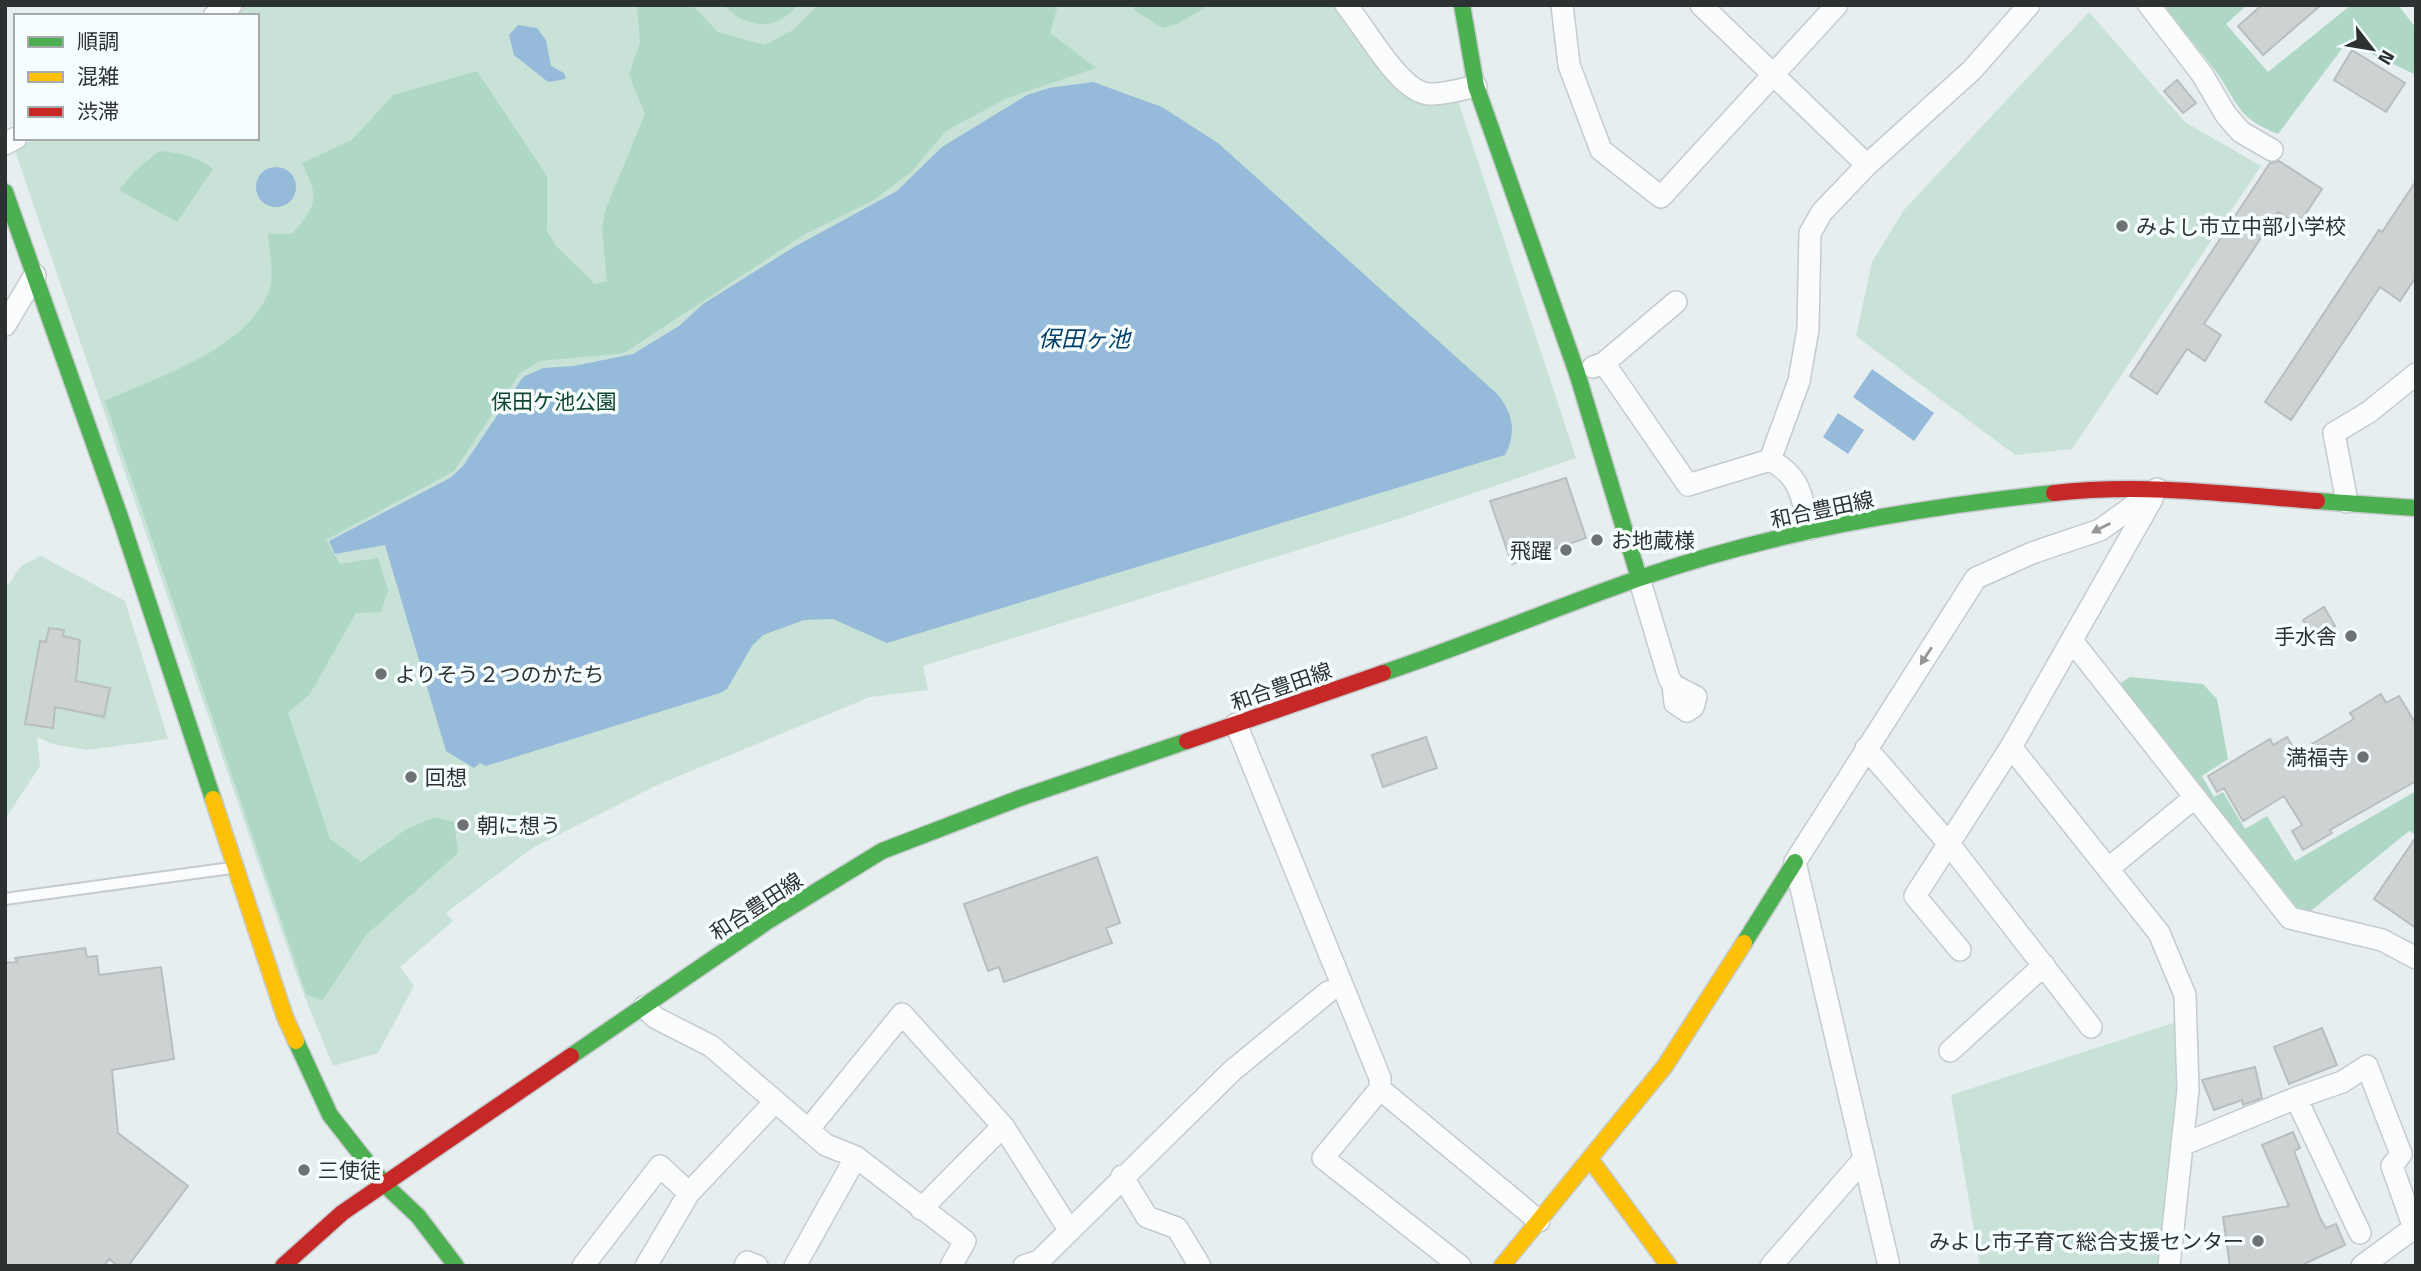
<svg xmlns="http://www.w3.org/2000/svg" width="2421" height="1271" font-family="'Titillium Web','Noto Sans JP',sans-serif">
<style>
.green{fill:#c9e2d8}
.forest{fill:#aed7c6}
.water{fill:#96bad9}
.building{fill:#cdd3d3;stroke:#b8bebe;stroke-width:2}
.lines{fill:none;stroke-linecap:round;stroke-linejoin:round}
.lane-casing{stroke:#c5cbcd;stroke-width:14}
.street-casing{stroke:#c5cbcd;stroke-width:24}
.fast-casing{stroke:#c5cbcd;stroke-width:19}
.slow-casing{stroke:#c5cbcd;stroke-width:19}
.jam-casing{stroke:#c5cbcd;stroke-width:19}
.lane{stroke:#fbfcfd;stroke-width:10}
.street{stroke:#fbfcfd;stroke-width:21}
.fast{stroke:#4caf50;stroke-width:16}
.slow{stroke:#ffc107;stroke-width:16}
.jam{stroke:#c62828;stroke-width:16}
.oneway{fill:#949698}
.poi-dot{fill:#6d7374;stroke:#f5fdfe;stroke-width:2.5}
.labels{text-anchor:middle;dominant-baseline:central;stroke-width:7;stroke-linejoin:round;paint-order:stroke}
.poi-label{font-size:21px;fill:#2c3132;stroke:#f5fdfe;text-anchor:start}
.park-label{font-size:21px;fill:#104731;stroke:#f5fdfe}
.street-label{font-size:21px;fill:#2c3132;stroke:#f5fdfe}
.water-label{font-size:23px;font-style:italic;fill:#023e67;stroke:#f5fdfe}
</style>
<rect width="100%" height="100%" fill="#e6eef0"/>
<path class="green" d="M246,5H1336L1407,97L1457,98L1576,458L1395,520L923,666L928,690L870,697L655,786L534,847L446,913L453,921L400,967L414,986L378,1053L333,1066L302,990L15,151L35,138H257V16H229Z
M2089,12L2185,122L2261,166L2072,449L2015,455L1856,336L1872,262L1904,210Z
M41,556L125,601L168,739L87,750L52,744L37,737L40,766L5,819V589L22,565Z
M2179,1021L2181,1092L2176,1146L2158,1266H1980L1951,1095Z"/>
<path class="forest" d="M637,5H692L718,32L765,45L793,30L818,5H1058L1050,33L1096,68L1007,98L946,131L911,172L874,200L805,234L624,353L540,361L520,373L454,471L326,540L340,564L378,558L388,590L381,612L356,613L310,694L288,713L330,839L361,862L405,830L435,817L454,822L458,853L366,935L322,1001L306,994L105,401C158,376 250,349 270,288C274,273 269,250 268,234H292C318,204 319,198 302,163L352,140L393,95L477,71L547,176V231L556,246L595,284L607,281L602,229L605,211L645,114L629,75L640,42Z
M723,5H797C775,33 746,28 723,5Z
M1134,5H1209L1177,24L1163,28L1134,10Z
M2164,5H2247L2226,24L2268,72L2351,5H2398L2416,28V75L2347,42L2278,134C2235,117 2239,103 2215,70C2198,48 2180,27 2164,5Z
M159,151C180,153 196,156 213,169L177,222L119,190L134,172Z
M2130,677L2203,684L2217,699L2228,759L2202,776L2214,797L2223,792L2245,829L2267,816L2295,861L2416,791V835L2409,831L2307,914L2290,908L2116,686Z"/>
<path class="water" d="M518,25L537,28L546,40L551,66L564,73L566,79L548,82L514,55L509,35Z
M1093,82L1162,107L1218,143L1494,391C1512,409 1518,431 1505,455L887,643L833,619L804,620L763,635L752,646L727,689L720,693L486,766L480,763L474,768L446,751L385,545L335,554L329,541L450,478L463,466L523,377L543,368L574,366L633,354L679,326L703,304L794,247L897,191L942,147L1027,95L1049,88Z
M256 187a20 20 0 1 1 40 0a20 20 0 1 1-40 0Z
M1872,369L1934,413L1914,441L1853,397Z
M1838,413L1864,430L1848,454L1823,437Z"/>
<path class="building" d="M2262,5H2321L2263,55L2238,26Z
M2352,50L2405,83L2386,112L2334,80Z
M2177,80L2196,103L2183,113L2164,91Z
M2279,161L2322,189L2298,225L2278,212L2204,324L2221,335L2205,361L2187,349L2157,394L2130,376L2270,163Z
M2416,181V277L2400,301L2380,287L2291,420L2265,402L2379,230L2382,232Z
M1566,478L1586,538L1512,564L1490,501Z
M2324,607L2335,626L2314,639L2303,620Z
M49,628L64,630L63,636L80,640L76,681L110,688L104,717L55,707L53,728L25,724L40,641L46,642Z
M2381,694L2386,703L2399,696L2416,724V781L2330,830L2332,833L2303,850L2292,831L2302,825L2284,796L2243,821L2224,788L2217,792L2208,776L2270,739L2273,745L2287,737L2297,753L2354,719L2350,713Z
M1426,737L1437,768L1383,787L1372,755Z
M2416,837V928L2374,899Z
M1097,857L1120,923L1106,928L1112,943L1004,982L999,967L988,971L964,904Z
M85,948L87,957L97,956L99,975L161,967L174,1059L112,1070L118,1133L188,1186L128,1266H118L109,1259L104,1266H5V963L17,962L15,958Z
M2322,1028L2337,1065L2289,1084L2274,1047Z
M2255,1067L2262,1098L2243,1105L2242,1100L2214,1110L2202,1080Z
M2293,1132L2300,1148L2294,1151L2320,1218L2326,1228L2336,1224L2345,1245L2300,1266H2230L2223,1217L2289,1206L2262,1145Z"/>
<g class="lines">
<defs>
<path id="lane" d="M5,899L231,868"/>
<path id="street" d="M1346,5C1366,28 1401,96 1432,94C1447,94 1462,89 1476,86
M1562,5L1569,65L1601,150L1661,197L1837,5
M1701,5L1867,165
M2149,5L2202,74L2226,115L2241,132L2272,150
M214,16L231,5
M5,144L16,138
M5,325L35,275
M1604,363L1688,485L1770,460
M1593,367L1604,363L1676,302
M2347,502L2334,433L2369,412L2416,374
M1810,529C1801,497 1802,477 1770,460L1799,381L1808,329L1810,233L1822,212L1867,165L1972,70L2029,5
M1639,578L1669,678L1673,685L1696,697L1693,707L1687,711L1675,703L1673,685
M2073,642L2290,918L2382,940L2416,958
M1236,724L1380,1078V1089L1539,1221
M2011,747L2159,933L2185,995L2188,1090L2169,1266
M1866,748L1949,844L2091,1027
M2109,868L2194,798
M1960,950L1915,896L2011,747L2152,499
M644,1007L656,1018L711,1046L826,1145L856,1157L965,1241L951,1266
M1950,1051L2044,965
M1380,1089L1323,1158L1460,1266
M2296,1098L2342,1082L2367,1066L2401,1154L2392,1166L2414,1228L2362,1266
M808,1130L902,1014L1003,1126L1070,1231
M2184,1144L2296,1098L2360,1233
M1122,1176L1147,1217L1177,1228L1200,1266
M921,1209L1003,1126
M583,1266L660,1166L689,1193
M646,1266L689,1193L775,1102
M745,1266L747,1262L757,1266
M795,1266L856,1157
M1024,1266L1039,1261L1233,1070L1328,992
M1771,1266L1863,1160
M1889,1266L1795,862L1976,578L2032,553L2100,530L2157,489"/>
<path id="fast" d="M1462,5L1476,86L1577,373L1639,578
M5,192L119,514L213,799
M2317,501L2416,508
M1383,673C1469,644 1552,609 1637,579C1772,532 1913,508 2054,493
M1744,943L1795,862
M296,1041L330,1115L385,1185L418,1216L456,1266
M571,1056L768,921L882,851L1020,798L1187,741"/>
<path id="slow" d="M213,799L285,1017L296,1041
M1590,1159L1669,1266
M1502,1266L1665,1066L1744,943"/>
<path id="jam" d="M2054,493C2141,483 2229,494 2317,501
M1187,741L1383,673
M283,1266L342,1213L571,1056"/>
</defs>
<use href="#lane" class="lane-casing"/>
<use href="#street" class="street-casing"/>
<use href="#fast" class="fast-casing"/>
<use href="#slow" class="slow-casing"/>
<use href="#jam" class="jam-casing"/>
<use href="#lane" class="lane"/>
<use href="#street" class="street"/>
<use href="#fast" class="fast"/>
<use href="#slow" class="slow"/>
<use href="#jam" class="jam"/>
</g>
<defs><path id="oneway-solid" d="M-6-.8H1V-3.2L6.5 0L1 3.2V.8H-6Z" transform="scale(1.75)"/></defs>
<g class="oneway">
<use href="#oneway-solid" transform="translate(2101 528) rotate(153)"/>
<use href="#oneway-solid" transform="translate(1926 656) rotate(123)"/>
</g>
<g class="poi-dot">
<circle cx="2122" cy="226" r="7"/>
<circle cx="1597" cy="540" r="7"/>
<circle cx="1566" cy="550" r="7"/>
<circle cx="2351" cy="636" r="7"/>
<circle cx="381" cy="674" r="7"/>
<circle cx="2363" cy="757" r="7"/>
<circle cx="411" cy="777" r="7"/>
<circle cx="463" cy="825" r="7"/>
<circle cx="304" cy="1170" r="7"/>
<circle cx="2258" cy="1241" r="7"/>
</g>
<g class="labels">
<g class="poi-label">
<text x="2136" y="226">みよし市立中部小学校</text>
<text x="1611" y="540">お地蔵様</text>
<text x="1552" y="550" text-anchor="end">飛躍</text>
<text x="2337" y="636" text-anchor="end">手水舎</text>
<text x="395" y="674">よりそう２つのかたち</text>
<text x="2349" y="757" text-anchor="end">満福寺</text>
<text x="425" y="777">回想</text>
<text x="477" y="825">朝に想う</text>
<text x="318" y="1170">三使徒</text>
<text x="2244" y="1241" text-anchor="end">みよし市子育て総合支援センター</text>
</g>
<g class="park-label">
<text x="554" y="401">保田ケ池公園</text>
</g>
<g class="street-label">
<text transform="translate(1822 509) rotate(-12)">和合豊田線</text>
<text transform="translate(1281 686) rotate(-19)">和合豊田線</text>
<text transform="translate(756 906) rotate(-33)">和合豊田線</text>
</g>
<g class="water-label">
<text x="1084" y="338">保田ヶ池</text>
</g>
</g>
<rect width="2421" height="1271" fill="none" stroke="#2c3132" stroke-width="14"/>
<rect x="14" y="14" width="245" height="126" fill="#f5fdfe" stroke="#a5abac" stroke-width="2"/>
<rect x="28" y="37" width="35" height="10" fill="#4caf50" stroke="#a5abac" stroke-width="2"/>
<text x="77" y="49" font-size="21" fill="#2c3132">順調</text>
<rect x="28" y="72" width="35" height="10" fill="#ffc107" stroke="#a5abac" stroke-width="2"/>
<text x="77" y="84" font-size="21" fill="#2c3132">混雑</text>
<rect x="28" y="107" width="35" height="10" fill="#c62828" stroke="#a5abac" stroke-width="2"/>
<text x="77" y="119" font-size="21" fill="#2c3132">渋滞</text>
<g transform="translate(2372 49) rotate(121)" stroke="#f5fdfe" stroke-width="5" paint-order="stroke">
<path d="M0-5L12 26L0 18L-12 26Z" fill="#2c3132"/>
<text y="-10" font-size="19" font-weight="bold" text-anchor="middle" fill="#2c3132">N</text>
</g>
</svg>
